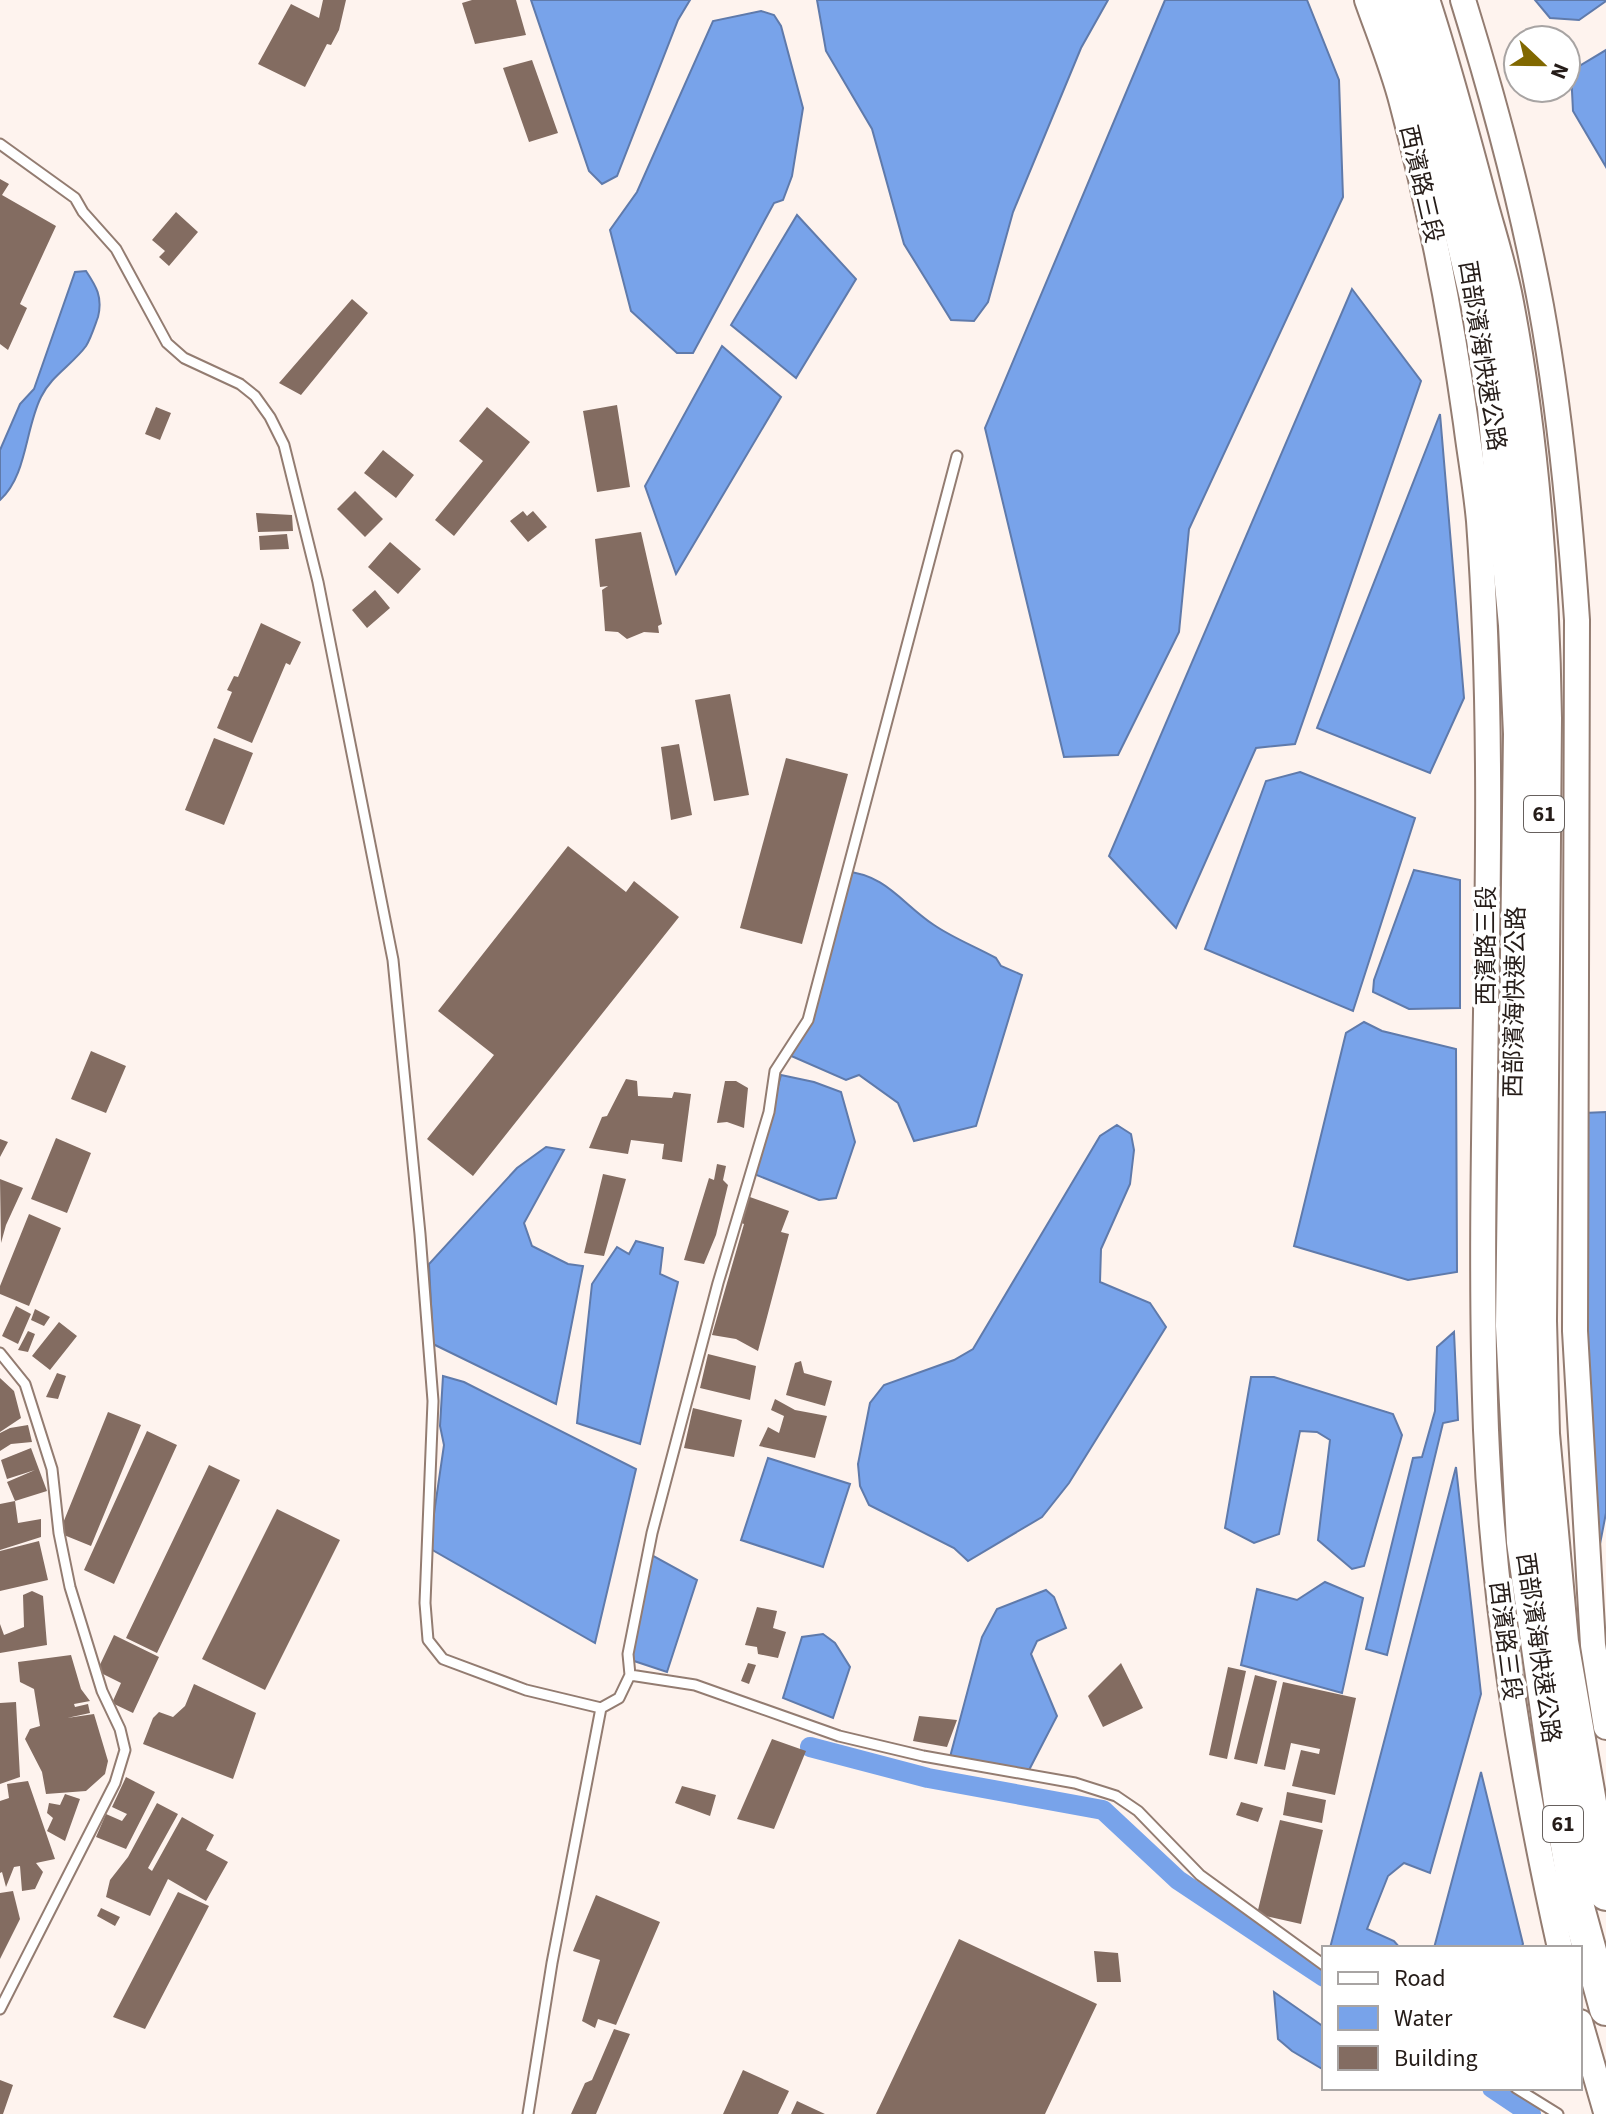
<svg xmlns="http://www.w3.org/2000/svg" width="1606" height="2114" font-family="'Source Sans 3','Noto Sans TC',sans-serif">
<style>
.water{fill:#78a3ea;stroke:#5f7aab;stroke-width:2}
.lines{fill:none;stroke-linecap:round;stroke-linejoin:round}
.canal{stroke:#78a3ea;stroke-width:20}
.building{fill:#836c61}
.service-casing{stroke:#937c71;stroke-width:13}
.tertiary-casing{stroke:#937c71;stroke-width:28}
.trunk-casing{stroke:#937c71;stroke-width:36}
.service{stroke:#fff;stroke-width:9}
.tertiary{stroke:#fff;stroke-width:24}
.trunk{stroke:#fff;stroke-width:32}
.labels{text-anchor:middle;dominant-baseline:central;stroke-width:7;stroke-linejoin:round;paint-order:stroke}
.shield{fill:#fff;stroke:#66605d;stroke-width:2}
.shield-label{font-size:22px;font-weight:bold;fill:#251c18}
.street-label{font-size:24px;fill:#251c18;stroke:#fff}
</style>
<rect width="100%" height="100%" fill="#fef3ee"/>
<path class="water" d="M531,0H690L678,20L617,176L602,184L589,171Z
M817,0H1108L1081,48L1013,212L988,302L974,321L951,320L904,244L872,129L826,51Z
M1165,0H1307L1339,80L1343,197L1189,529L1179,632L1118,755L1064,757L985,428Z
M1535,0H1606V1L1579,20L1550,18Z
M761,11L774,15L781,26L803,108L792,176L783,200L774,203L693,353H677L631,311L610,230L637,192L713,21Z
M1606,50V167L1573,111L1571,71Z
M797,215L856,279L796,378L731,325Z
M86,271C96,286 103,297 98,317C95,325 91,338 86,346C73,364 51,376 41,397C25,429 27,476 0,500V450L20,404L34,389L75,272Z
M1352,289L1421,381L1295,744L1256,748L1176,928L1109,856Z
M722,346L781,397L676,574L645,486Z
M1440,414L1464,698L1430,773L1317,728Z
M1300,772L1415,818L1353,1011L1205,949L1266,781Z
M1414,870L1460,880V1008L1409,1009L1373,992L1374,980Z
M844,871C887,875 901,903 934,925C953,938 976,947 996,958L1001,966L1022,975L976,1126L914,1141L898,1103L859,1075L846,1080L789,1055L801,1033Z
M1364,1022L1382,1031L1456,1049L1457,1272L1408,1280L1294,1246L1346,1033Z
M781,1075L814,1082L841,1092L855,1142L836,1198L819,1200L754,1174Z
M1606,1112V1513L1593,1580L1578,1499L1584,1113Z
M1117,1125L1131,1134L1134,1150L1130,1184L1101,1249L1100,1282L1150,1303L1166,1327L1069,1483L1042,1517L968,1561L954,1548L869,1505L860,1486L858,1464L870,1403L884,1385L954,1360L973,1349L1100,1136Z
M546,1147L564,1150L524,1223L532,1246L568,1264L583,1266L556,1404L433,1344L429,1264L517,1168Z
M636,1241L663,1248L660,1274L678,1282L640,1444L577,1423L592,1284L617,1247L629,1254Z
M1454,1332L1458,1420L1443,1423L1387,1655L1366,1649L1413,1458L1422,1457L1435,1411L1437,1347Z
M443,1376L464,1382L636,1469L595,1643L429,1548L444,1445L440,1426Z
M1251,1377H1274L1393,1414L1402,1435L1364,1566L1352,1569L1318,1540L1330,1440L1317,1432L1300,1431L1279,1534L1254,1543L1225,1528Z
M768,1458L850,1484L823,1567L741,1540Z
M1456,1467L1481,1694L1430,1873L1404,1863L1388,1876L1367,1929L1394,1941L1400,1948H1330Z
M650,1554L697,1580L667,1672L628,1659Z
M1325,1582L1363,1598L1342,1693L1241,1665L1257,1589L1297,1600Z
M1046,1590L1054,1597L1066,1628L1037,1641L1031,1654L1057,1716L1029,1770L1015,1772L950,1757L982,1637L997,1609Z
M823,1634L835,1643L850,1667L833,1718L783,1698L802,1637Z
M1481,1772L1523,1944L1521,1948H1434Z
M1274,1992L1324,2027V2070L1292,2051L1278,2039Z"/>
<g class="lines">
<path class="canal" d="M810,1747L928,1778L1103,1810L1178,1880L1324,1977
M1492,2088L1531,2114"/>
</g>
<path class="building" d="M323,0H346L339,30L331,45L327,44L305,87L258,64L291,4L319,18Z
M472,0H516L526,35L475,44L462,3Z
M532,60L558,133L529,142L503,68Z
M0,179L9,184L2,195L56,226L20,304L27,308L8,350L0,344Z
M176,212L198,232L169,266L159,257L165,251L152,240Z
M352,299L368,313L301,395L279,383Z
M617,405L630,487L597,492L583,411Z
M156,407L171,413L160,440L145,434Z
M487,407L530,442L454,536L435,520L483,461L459,441Z
M383,450L414,475L396,498L364,473Z
M355,491L383,519L365,537L337,509Z
M523,511L527,516L533,511L547,527L528,542L510,521Z
M256,513L292,515L293,531L258,532Z
M641,532L662,624L658,626L659,633L644,632L627,639L618,632L605,631L602,590L608,586L600,587L595,539Z
M287,534L289,549L260,550L259,536Z
M390,542L421,569L398,594L368,567Z
M375,590L390,608L367,628L352,610Z
M261,623L301,642L290,665L286,663L252,743L217,728L232,692L227,690L234,676L238,677Z
M730,694L749,795L714,801L695,700Z
M214,738L253,753L224,825L185,810Z
M679,744L692,815L671,820L661,747Z
M786,758L848,774L802,944L740,928Z
M568,846L626,892L634,881L679,917L473,1176L427,1139L494,1055L438,1011Z
M91,1051L126,1066L106,1113L71,1099Z
M626,1079L637,1081L638,1096L672,1098L674,1092L691,1094L682,1162L662,1159L664,1144L631,1140L628,1154L589,1148L602,1117L607,1116Z
M725,1081H736L748,1088L744,1128L727,1122L717,1123Z
M56,1138L91,1153L67,1213L31,1199Z
M0,1139L8,1142L0,1157Z
M717,1164L726,1166L723,1180L728,1185L716,1235L704,1264L684,1260L709,1178L714,1180Z
M603,1174L626,1179L604,1256L584,1253Z
M0,1179L23,1188L6,1225L1,1243Z
M747,1196L789,1211L781,1232L789,1234L758,1351L736,1339L712,1335L744,1224L739,1222Z
M29,1214L61,1228L29,1306L0,1294V1286Z
M16,1306L31,1314L18,1344L2,1336Z
M35,1309L50,1317L44,1326L31,1320Z
M59,1322L77,1336L50,1370L32,1356Z
M28,1331L35,1334L28,1352L18,1350Z
M708,1354L756,1366L750,1400L700,1388Z
M801,1361L804,1373L832,1381L825,1406L786,1395L795,1363Z
M57,1373L66,1376L58,1399L46,1397Z
M0,1378L14,1391L21,1418L0,1432Z
M775,1399L795,1410L827,1416L815,1458L759,1446L768,1427L779,1433L784,1416L771,1410Z
M693,1408L742,1420L734,1457L684,1448Z
M108,1412L141,1425L91,1546L59,1533Z
M28,1425L32,1442L11,1444L0,1451V1433L10,1428Z
M147,1431L177,1445L114,1584L84,1570Z
M31,1448L47,1491L15,1501L18,1523L41,1519V1537L0,1550V1504L15,1501L7,1482L35,1470L7,1479L1,1460Z
M209,1465L240,1480L157,1653L126,1638Z
M277,1509L340,1540L265,1690L202,1659Z
M39,1541L48,1580L0,1591V1551Z
M32,1591L43,1596L47,1645L0,1653V1624L4,1635L24,1627L23,1595Z
M757,1607L777,1611L773,1628L786,1632L778,1658L758,1654L757,1647L745,1645Z
M114,1635L159,1657L133,1713L112,1703L121,1683L97,1671Z
M71,1655L81,1689L90,1701L74,1704L75,1707L88,1704L90,1713L67,1718L94,1714L108,1761L105,1774L86,1791L46,1794L42,1772L25,1739L30,1729L40,1726L34,1689L20,1682L18,1662Z
M748,1663L756,1665L749,1684L741,1681Z
M1121,1663L1143,1708L1103,1727L1088,1696Z
M1228,1667L1246,1671L1227,1759L1209,1755Z
M1255,1675L1277,1681L1257,1764L1234,1759Z
M1283,1682L1356,1698L1335,1795L1292,1786L1301,1750L1319,1754L1320,1749L1291,1743L1285,1770L1264,1766Z
M194,1684L256,1713L233,1779L143,1744L153,1718L159,1712L173,1717L185,1706Z
M16,1702L20,1777L0,1784V1703Z
M919,1716L957,1720L947,1747L913,1741Z
M772,1739L806,1751L774,1829L737,1819Z
M126,1777L155,1792L126,1849L96,1837L106,1814L122,1821L127,1814L112,1807Z
M28,1781L55,1859L36,1863L43,1872L35,1889L22,1891L20,1866L14,1867L6,1887L2,1872L0,1873V1801L9,1798L7,1784Z
M682,1786L716,1795L710,1816L675,1803Z
M1287,1792L1326,1800L1322,1823L1283,1815Z
M65,1794L80,1799L65,1841L47,1831L53,1818L47,1813L49,1803L60,1805Z
M1241,1802L1263,1808L1258,1822L1236,1815Z
M157,1803L178,1814L148,1868L152,1871L182,1817L214,1835L206,1850L228,1862L206,1901L168,1879L150,1916L106,1897L110,1880L128,1857Z
M1280,1820L1323,1830L1301,1924L1257,1914Z
M13,1891L20,1919L0,1959V1893Z
M178,1892L209,1906L145,2029L113,2017Z
M596,1895L660,1922L616,2025L598,2019L595,2028L582,2021L600,1960L573,1951Z
M101,1908L120,1917L115,1926L97,1916Z
M959,1939L1097,2004L1045,2114H876Z
M1094,1951L1118,1953L1121,1982H1097Z
M614,2029L630,2034L596,2114H571L585,2083L592,2080Z
M743,2070L789,2091L778,2114H723Z
M0,2080L13,2085L3,2114H0Z
M797,2101L825,2114H791Z"/>
<g class="lines">
<defs>
<path id="service" d="M0,144L75,198L83,212L116,249L167,343L184,358L240,384L255,396L270,417L284,445L318,582L393,960L420,1234L433,1401L425,1603L428,1640L443,1659L526,1690L601,1708L619,1698L630,1675L628,1654L652,1533L718,1283L769,1112L775,1071L808,1020L957,456
M0,1353L25,1384L52,1469L59,1533L70,1587L102,1691L120,1729L125,1750L115,1783L0,2009
M630,1675L695,1685L839,1736L923,1756L1075,1783L1116,1796L1138,1811L1200,1875L1324,1965
M1516,2088L1558,2114
M528,2114L552,1963L601,1708"/>
<path id="tertiary" d="M1367,0C1379,34 1393,68 1402,103C1430,208 1451,315 1466,423C1470,455 1476,488 1479,521C1501,823 1475,1127 1486,1430C1493,1605 1522,1778 1560,1948
M1463,0C1494,100 1522,203 1541,306C1560,410 1570,515 1577,620L1575,1331L1593,1645L1606,1727
M1580,2022L1606,2112"/>
<path id="trunk" d="M1394,0L1422,87L1456,211L1477,302L1494,408L1515,625L1520,734L1512,1326L1523,1542L1561,1809L1577,1904L1606,2009
M1423,0C1445,67 1463,135 1481,203C1490,236 1501,270 1507,303C1533,440 1543,580 1545,718L1540,1321L1543,1434L1562,1642L1606,1894"/>
</defs>
<use href="#service" class="service-casing"/>
<use href="#tertiary" class="tertiary-casing"/>
<use href="#trunk" class="trunk-casing"/>
<use href="#service" class="service"/>
<use href="#tertiary" class="tertiary"/>
<use href="#trunk" class="trunk"/>
</g>
<g class="labels">
<g class="shield">
<rect x="1524" y="796" width="40" height="36" rx="6"/>
<rect x="1543" y="1806" width="40" height="36" rx="6"/>
</g>
<g class="shield-label">
<text x="1544" y="814">61</text>
<text x="1563" y="1824">61</text>
</g>
<g class="street-label">
<text transform="translate(1421 184) rotate(77)">西濱路三段</text>
<text transform="translate(1482 356) rotate(81)">西部濱海快速公路</text>
<text transform="translate(1486 946) rotate(-90)">西濱路三段</text>
<text transform="translate(1515 1002) rotate(-89)">西部濱海快速公路</text>
<text transform="translate(1505 1641) rotate(83)">西濱路三段</text>
<text transform="translate(1538 1648) rotate(82)">西部濱海快速公路</text>
</g>
</g>
<rect x="1322" y="1946" width="260" height="144" fill="#ffffff" stroke="#a8a4a3" stroke-width="2"/>
<rect x="1338" y="1972" width="40" height="12" fill="#ffffff" stroke="#a8a4a3" stroke-width="2"/>
<text x="1394" y="1986" font-size="24" fill="#251c18">Road</text>
<rect x="1338" y="2006" width="40" height="24" fill="#78a3ea" stroke="#a8a4a3" stroke-width="2"/>
<text x="1394" y="2026" font-size="24" fill="#251c18">Water</text>
<rect x="1338" y="2046" width="40" height="24" fill="#836c61" stroke="#a8a4a3" stroke-width="2"/>
<text x="1394" y="2066" font-size="24" fill="#251c18">Building</text>
<g transform="translate(1542 64) rotate(112)"><circle r="38" fill="#ffffff" stroke="#a8a4a3" stroke-width="2"/>
<path d="M0-6L14 30L0 20L-14 30Z" fill="#816800"/>
<text y="-12" font-size="22" font-weight="bold" text-anchor="middle" fill="#251c18">N</text>
</g>
</svg>
